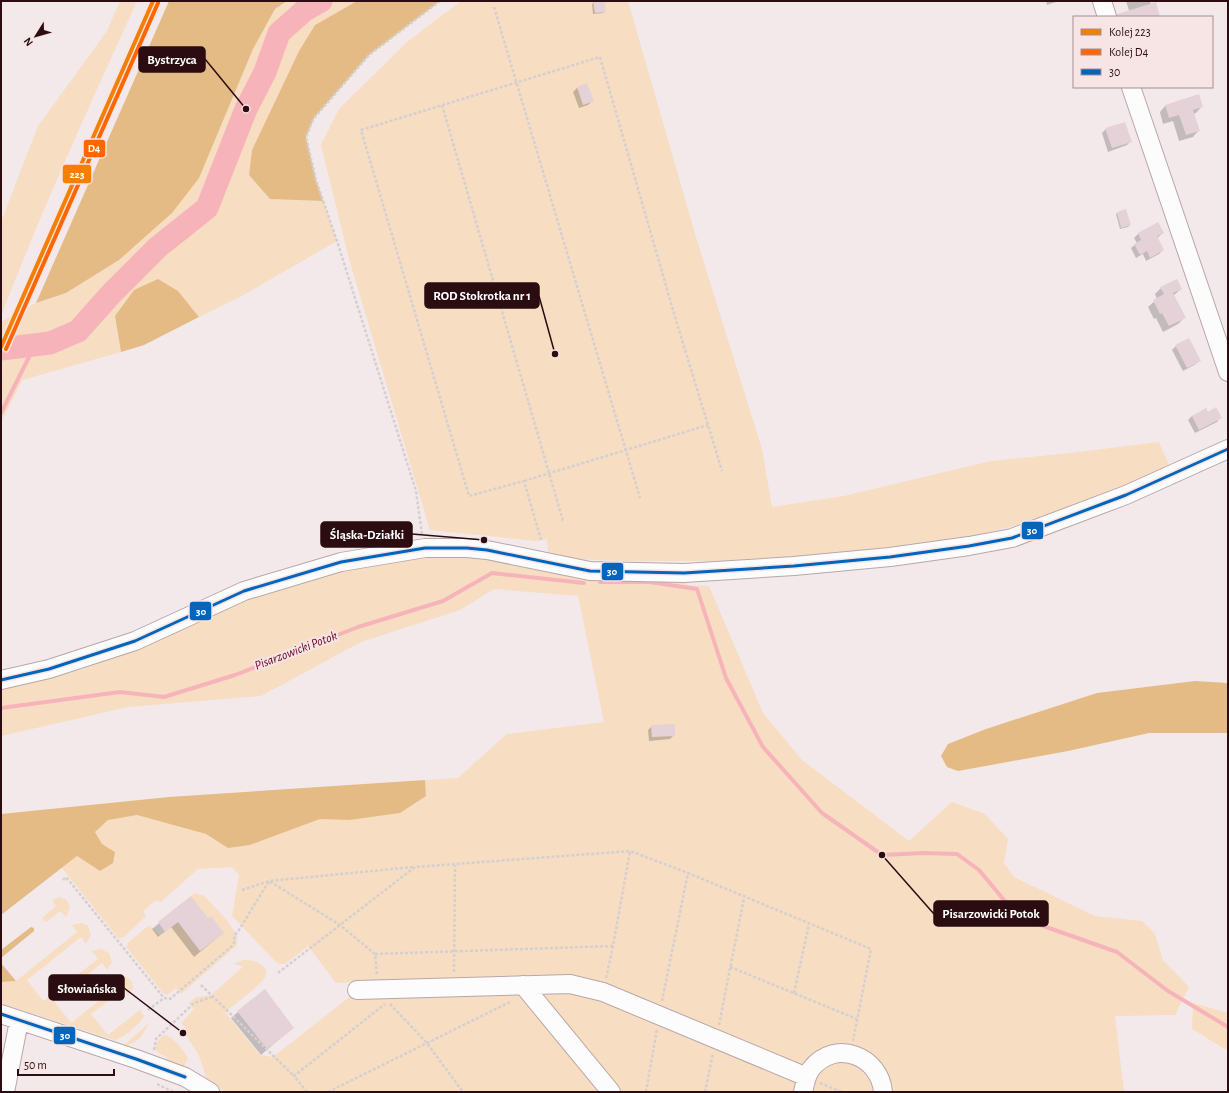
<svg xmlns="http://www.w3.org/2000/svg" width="1229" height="1093" font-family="'Alegreya Sans',sans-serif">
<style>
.green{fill:#f7ddc2}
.forest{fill:#e4bb84}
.shadow{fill:#0003}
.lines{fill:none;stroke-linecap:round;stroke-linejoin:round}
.stream{stroke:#f6b4ba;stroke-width:4}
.river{stroke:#f6b4ba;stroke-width:23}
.building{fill:#e5d1d8}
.minor-casing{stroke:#b9a6a9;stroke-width:20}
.path{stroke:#d4cfd0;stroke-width:2.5;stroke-dasharray:3 2;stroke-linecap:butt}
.minor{stroke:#fdfcfc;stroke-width:18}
.bus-1-casing{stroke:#f7e5e6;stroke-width:6}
.bus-1{stroke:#0065bd;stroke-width:3}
.rail-1-casing{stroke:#f7e5e6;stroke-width:7}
.rail-2-casing{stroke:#f7e5e6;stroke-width:7}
.rail-1{stroke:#f47f01;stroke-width:4}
.rail-2{stroke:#f60;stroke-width:4}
.labels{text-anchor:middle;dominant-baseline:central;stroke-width:4;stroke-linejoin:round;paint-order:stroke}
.water-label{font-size:13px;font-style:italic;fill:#6c0324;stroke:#f7e5e6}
.leader{fill:none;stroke:#2b0d11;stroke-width:1.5}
.callout-dot{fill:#2b0d11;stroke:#f7e5e6;stroke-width:1.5}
.callout{fill:#2b0d11;stroke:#2b0d11;stroke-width:1.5}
.callout-label{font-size:13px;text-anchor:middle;font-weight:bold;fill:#fff}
.line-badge{stroke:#f7e5e6;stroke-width:1.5}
.badge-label{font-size:11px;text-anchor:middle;font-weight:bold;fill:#fff}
</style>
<rect width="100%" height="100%" fill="#f3e9ea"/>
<path class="green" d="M120,1H137C90,105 42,209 1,316V222L38,126L107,31Z
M287,1H357L315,25L299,51L252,150L249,175L270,199L323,201L337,241L240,297L199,317L178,291L115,316L121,352L22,380L1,423V373L3,369L1,368V322L36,303L66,293L119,260L172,213L228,108L253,49L275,9Z
M461,1H628L696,237L762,449L772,507L844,496L991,461L1070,453L1159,442L1170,467L1072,508L1029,522L977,535L852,552L725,561H623L574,559L548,554L547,539L536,541L430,530L349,259L321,145L339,109L407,42Z
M472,554L600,582L686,580L687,585L709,586L763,713L802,760L909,841L952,802L985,814L1008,839L1004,863L1014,877L1095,916L1142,921L1155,934L1163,960L1189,987L1175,1015L1115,1016L1124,1092H890L840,1046L797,1092H225L207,1081C204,1071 202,1062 197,1052C193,1045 188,1040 185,1032L187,1030L181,1023L194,1009L189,1003L196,997L211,995L243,967L234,964C238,962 241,960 246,960C254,959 271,967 265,977C260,986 235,1004 225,1012L260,1055L273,1057L352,995L357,982L336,983L308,946L285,964H280L276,962L232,916L239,875L232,867L198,869L161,902L155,901L143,911L146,916L125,936L119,939L62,868L77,856L100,871L115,852L102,844L95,832L108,820L137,815L206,834L228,848L250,845L320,819L349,820L426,796L425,780L458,778L507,734L604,722L578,596L494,589L460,610L361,642L261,696L128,707L1,736V690L81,670L164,636L236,604L289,583L356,567L431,555Z
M195,893L204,896L226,919L237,936V942L236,946L181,994L176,988L167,995L163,993L126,947L129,942L148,926L151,927L160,936L165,932L158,922Z
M59,897L67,900L70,907L66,917L60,911L46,922L43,920L42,918L56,906L52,900Z
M81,923L88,926L91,935L86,944L81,937L27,980L43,1001L98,959L92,951L101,949L109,953L112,962L107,970L102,963L54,1001L71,1023L119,985L114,978L123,975L131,980L133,988L128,996L123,989L91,1014L108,1035L140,1010L144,1016C140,1024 123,1039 114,1040L1,1003V982L16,981L77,932L72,925Z
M1193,1003L1228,1013V1051L1192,1029Z
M150,1022C140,1038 140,1042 122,1047Z
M164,1035C173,1036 185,1051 188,1059L185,1065L180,1068L165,1062L167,1057C153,1051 151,1046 164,1035Z
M835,1057L863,1062L880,1092H808L813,1073Z"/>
<path class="forest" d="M169,1H287L275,9L253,49L199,178L172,213L119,260L66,293L36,303Z
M357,1H440L369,55L314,118L306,137L316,180L323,201L270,199L249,175L252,150L299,51L315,25Z
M158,279L178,291L199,317L144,345L121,352L115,316L134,290Z
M1195,681L1228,683V733H1149L1068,751L958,771L947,767L941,756L948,744L986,729L1097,693Z
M425,780L426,796L400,813L349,820L320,819L250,845L228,848L206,834L137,815L108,820L95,832L102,844L115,852L113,863L100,871L77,856L1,915V814L169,797Z
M31,927L34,928V931L1,958V950Z
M1,963L16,981L1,982Z"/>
<path class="shadow" d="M604,1L605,11L603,13L593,14L592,4L594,2Z
M1046,1H1059L1047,5Z
M1126,1H1150L1151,5L1159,17H1131Z
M587,85L592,101L588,105L579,108L573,92L577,88Z
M1166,105L1202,106L1196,113L1193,114L1199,130L1193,137L1179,141L1173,121L1163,124L1160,112Z
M1106,129L1131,141L1127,145L1108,152L1102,133Z
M1117,213L1130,225L1128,227L1120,229L1116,214Z
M1158,224L1163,233L1157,238L1163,250L1159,254L1146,261L1143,254L1136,258L1131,248L1137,243L1134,238L1138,234Z
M1161,288L1181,289L1173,296L1184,318L1178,324L1163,332L1156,318L1154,319L1148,307L1157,299L1155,294Z
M1176,346L1200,360L1196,364L1183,371L1172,350Z
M1208,413L1220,418L1217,422L1195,433L1188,420L1192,416Z
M652,726L674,735L670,739L649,741L648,730Z
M191,897L208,920L223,933L194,957L171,927L158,937L152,929Z
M238,1012L292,1028L261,1055L231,1018Z"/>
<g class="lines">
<path class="stream" d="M1,413L35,345
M600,582H649L697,589L726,678L763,747L822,813L882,855L924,853L957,854L979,870L1018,917L1117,952L1168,991L1228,1027
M1,708L120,692L164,697L235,675L358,627L443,601L492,573L584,583"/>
<path class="river" d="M1,349L50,343L78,331L111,294L158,247L207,208L246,109L265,72L279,33L305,10L321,1"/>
</g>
<path class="building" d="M593,1H605L606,12L595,13Z
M1156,2L1160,17H1117V14Z
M587,83L594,101L583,105L577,87Z
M1199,94L1203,107L1193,110L1200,131L1186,135L1179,115L1169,118L1165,105Z
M1125,122L1132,142L1112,148L1105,128Z
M1126,209L1131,225L1121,228L1117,212Z
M1158,222L1164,233L1157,236L1164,250L1150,258L1147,251L1140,255L1134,244L1141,240L1138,233Z
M1177,279L1182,289L1173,293L1186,318L1169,326L1162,313L1160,314L1153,300L1164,294L1160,287Z
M1189,338L1201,361L1187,368L1175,345Z
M1216,407L1222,418L1199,430L1192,416L1206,408L1208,412Z
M675,724V736L652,737L651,725Z
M191,896L208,918L211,916L224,933L200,951L178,922L165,932L158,922Z
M265,989L294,1028L267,1049L237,1011Z"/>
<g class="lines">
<defs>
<path id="minor" d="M1102,1L1107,17
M1131,87L1228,372
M1,680L49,669L135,641L244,591L341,562L425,548H467L487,550L590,571L684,573L794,566L890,557L969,546L1012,538L1126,495L1228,449
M523,985L611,1092
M357,990L570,984L603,992L807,1077
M1,1014L136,1059L185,1077L210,1092
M5,1092L19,1021
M803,1092C805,1084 806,1076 811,1069C835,1038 880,1056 883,1092"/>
</defs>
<use href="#minor" class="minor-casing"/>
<path class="path" d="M494,7L640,498
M442,105L563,521
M524,481L708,425
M422,534L416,491L337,241L316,180L306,137L314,118L369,55L440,1
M541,540L524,481L469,496L361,130L600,57L675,317L722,471
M63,880L66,877L164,998L170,999L233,945L235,940L234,936L239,930L269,881L340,925L375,954L377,975
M242,890L269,881L413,867
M375,954L613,946
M730,967L857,1019
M454,972L455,865
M278,973L415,867L630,851L688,873
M606,978L613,946L630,851
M201,985L294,1076
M794,993L809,924
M662,1001L688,873L871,949L853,1041
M390,1004L426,1042L463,1092
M148,1010L164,998
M719,1025L744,898
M154,1050L156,1039L194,1003L212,997
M820,1083L842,1092
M157,1084L173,1092
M307,1092L294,1076L385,1004
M328,1092L512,1001
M646,1092L657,1029
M705,1092L713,1053"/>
<use href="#minor" class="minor"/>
<defs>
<path id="bus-1" d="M1,680L49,669L135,641L244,591L341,562L425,548H467L487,550L590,571L684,573L794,566L890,557L969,546L1012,538L1126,495L1228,449
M1,1014L136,1059L185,1077"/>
</defs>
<use href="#bus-1" class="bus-1-casing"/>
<use href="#bus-1" class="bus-1"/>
<defs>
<path id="rail-1" d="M1,347L153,1"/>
<path id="rail-2" d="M6,349L158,3"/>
</defs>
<use href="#rail-1" class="rail-1-casing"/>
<use href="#rail-2" class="rail-2-casing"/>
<use href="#rail-1" class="rail-1"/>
<use href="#rail-2" class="rail-2"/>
</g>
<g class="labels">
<g class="water-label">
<text transform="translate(296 651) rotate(-21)">Pisarzowicki Potok</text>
</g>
</g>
<path class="leader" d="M246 109L205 59M555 354L539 296M484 540L412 534M882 855L934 914M183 1033L124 988"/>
<g class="callout-dot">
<circle cx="246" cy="109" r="4"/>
<circle cx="555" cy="354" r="4"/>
<circle cx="484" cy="540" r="4"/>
<circle cx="882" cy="855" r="4"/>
<circle cx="183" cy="1033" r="4"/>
</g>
<g class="callout">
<rect x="139" y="47" width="66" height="25" rx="4"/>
<rect x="425" y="283" width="114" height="25" rx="4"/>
<rect x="321" y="522" width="91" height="25" rx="4"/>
<rect x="934" y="901" width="114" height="25" rx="4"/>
<rect x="49" y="975" width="75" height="25" rx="4"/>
</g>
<g class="callout-label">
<text x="172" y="64">Bystrzyca</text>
<text x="482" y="300">ROD Stokrotka nr 1</text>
<text x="367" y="539">Śląska-Działki</text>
<text x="991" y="918">Pisarzowicki Potok</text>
<text x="87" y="993">Słowiańska</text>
</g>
<g class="line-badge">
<rect x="83" y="139" width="23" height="19" rx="4" fill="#f60"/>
<rect x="62" y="164" width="30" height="20" rx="4" fill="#f47f01"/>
<rect x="1021" y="521" width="23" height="19" rx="4" fill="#0065bd"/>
<rect x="601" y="562" width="23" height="19" rx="4" fill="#0065bd"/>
<rect x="189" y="601" width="23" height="20" rx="4" fill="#0065bd"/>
<rect x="53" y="1026" width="23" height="19" rx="4" fill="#0065bd"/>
</g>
<g class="badge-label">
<text x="94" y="152">D4</text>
<text x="77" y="178">223</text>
<text x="1032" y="534">30</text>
<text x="612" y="575">30</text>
<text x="201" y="615">30</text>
<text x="65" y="1039">30</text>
</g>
<rect width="1229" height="1093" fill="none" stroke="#2b0d11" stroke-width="4"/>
<rect x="1073" y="16" width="140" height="72" fill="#f7e5e6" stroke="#a58f91"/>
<rect x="1081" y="29" width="20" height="6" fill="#f47f01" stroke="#a58f91"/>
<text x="1109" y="36" font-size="12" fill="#2b0d11">Kolej 223</text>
<rect x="1081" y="49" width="20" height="6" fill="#ff6600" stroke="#a58f91"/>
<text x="1109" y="56" font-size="12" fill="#2b0d11">Kolej D4</text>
<rect x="1081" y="69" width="20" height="6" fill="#0065bd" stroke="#a58f91"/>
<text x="1109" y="76" font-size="12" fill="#2b0d11">30</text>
<g transform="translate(36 36) rotate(233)" stroke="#f7e5e6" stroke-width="3" paint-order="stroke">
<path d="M0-3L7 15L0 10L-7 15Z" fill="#2b0d11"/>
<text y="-6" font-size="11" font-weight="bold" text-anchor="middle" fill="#2b0d11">N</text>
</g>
<path d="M18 1069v6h96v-6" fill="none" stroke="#2b0d11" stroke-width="2"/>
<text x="24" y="1069" font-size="12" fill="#2b0d11" stroke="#f7e5e6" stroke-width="3" paint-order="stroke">50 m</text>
</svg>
